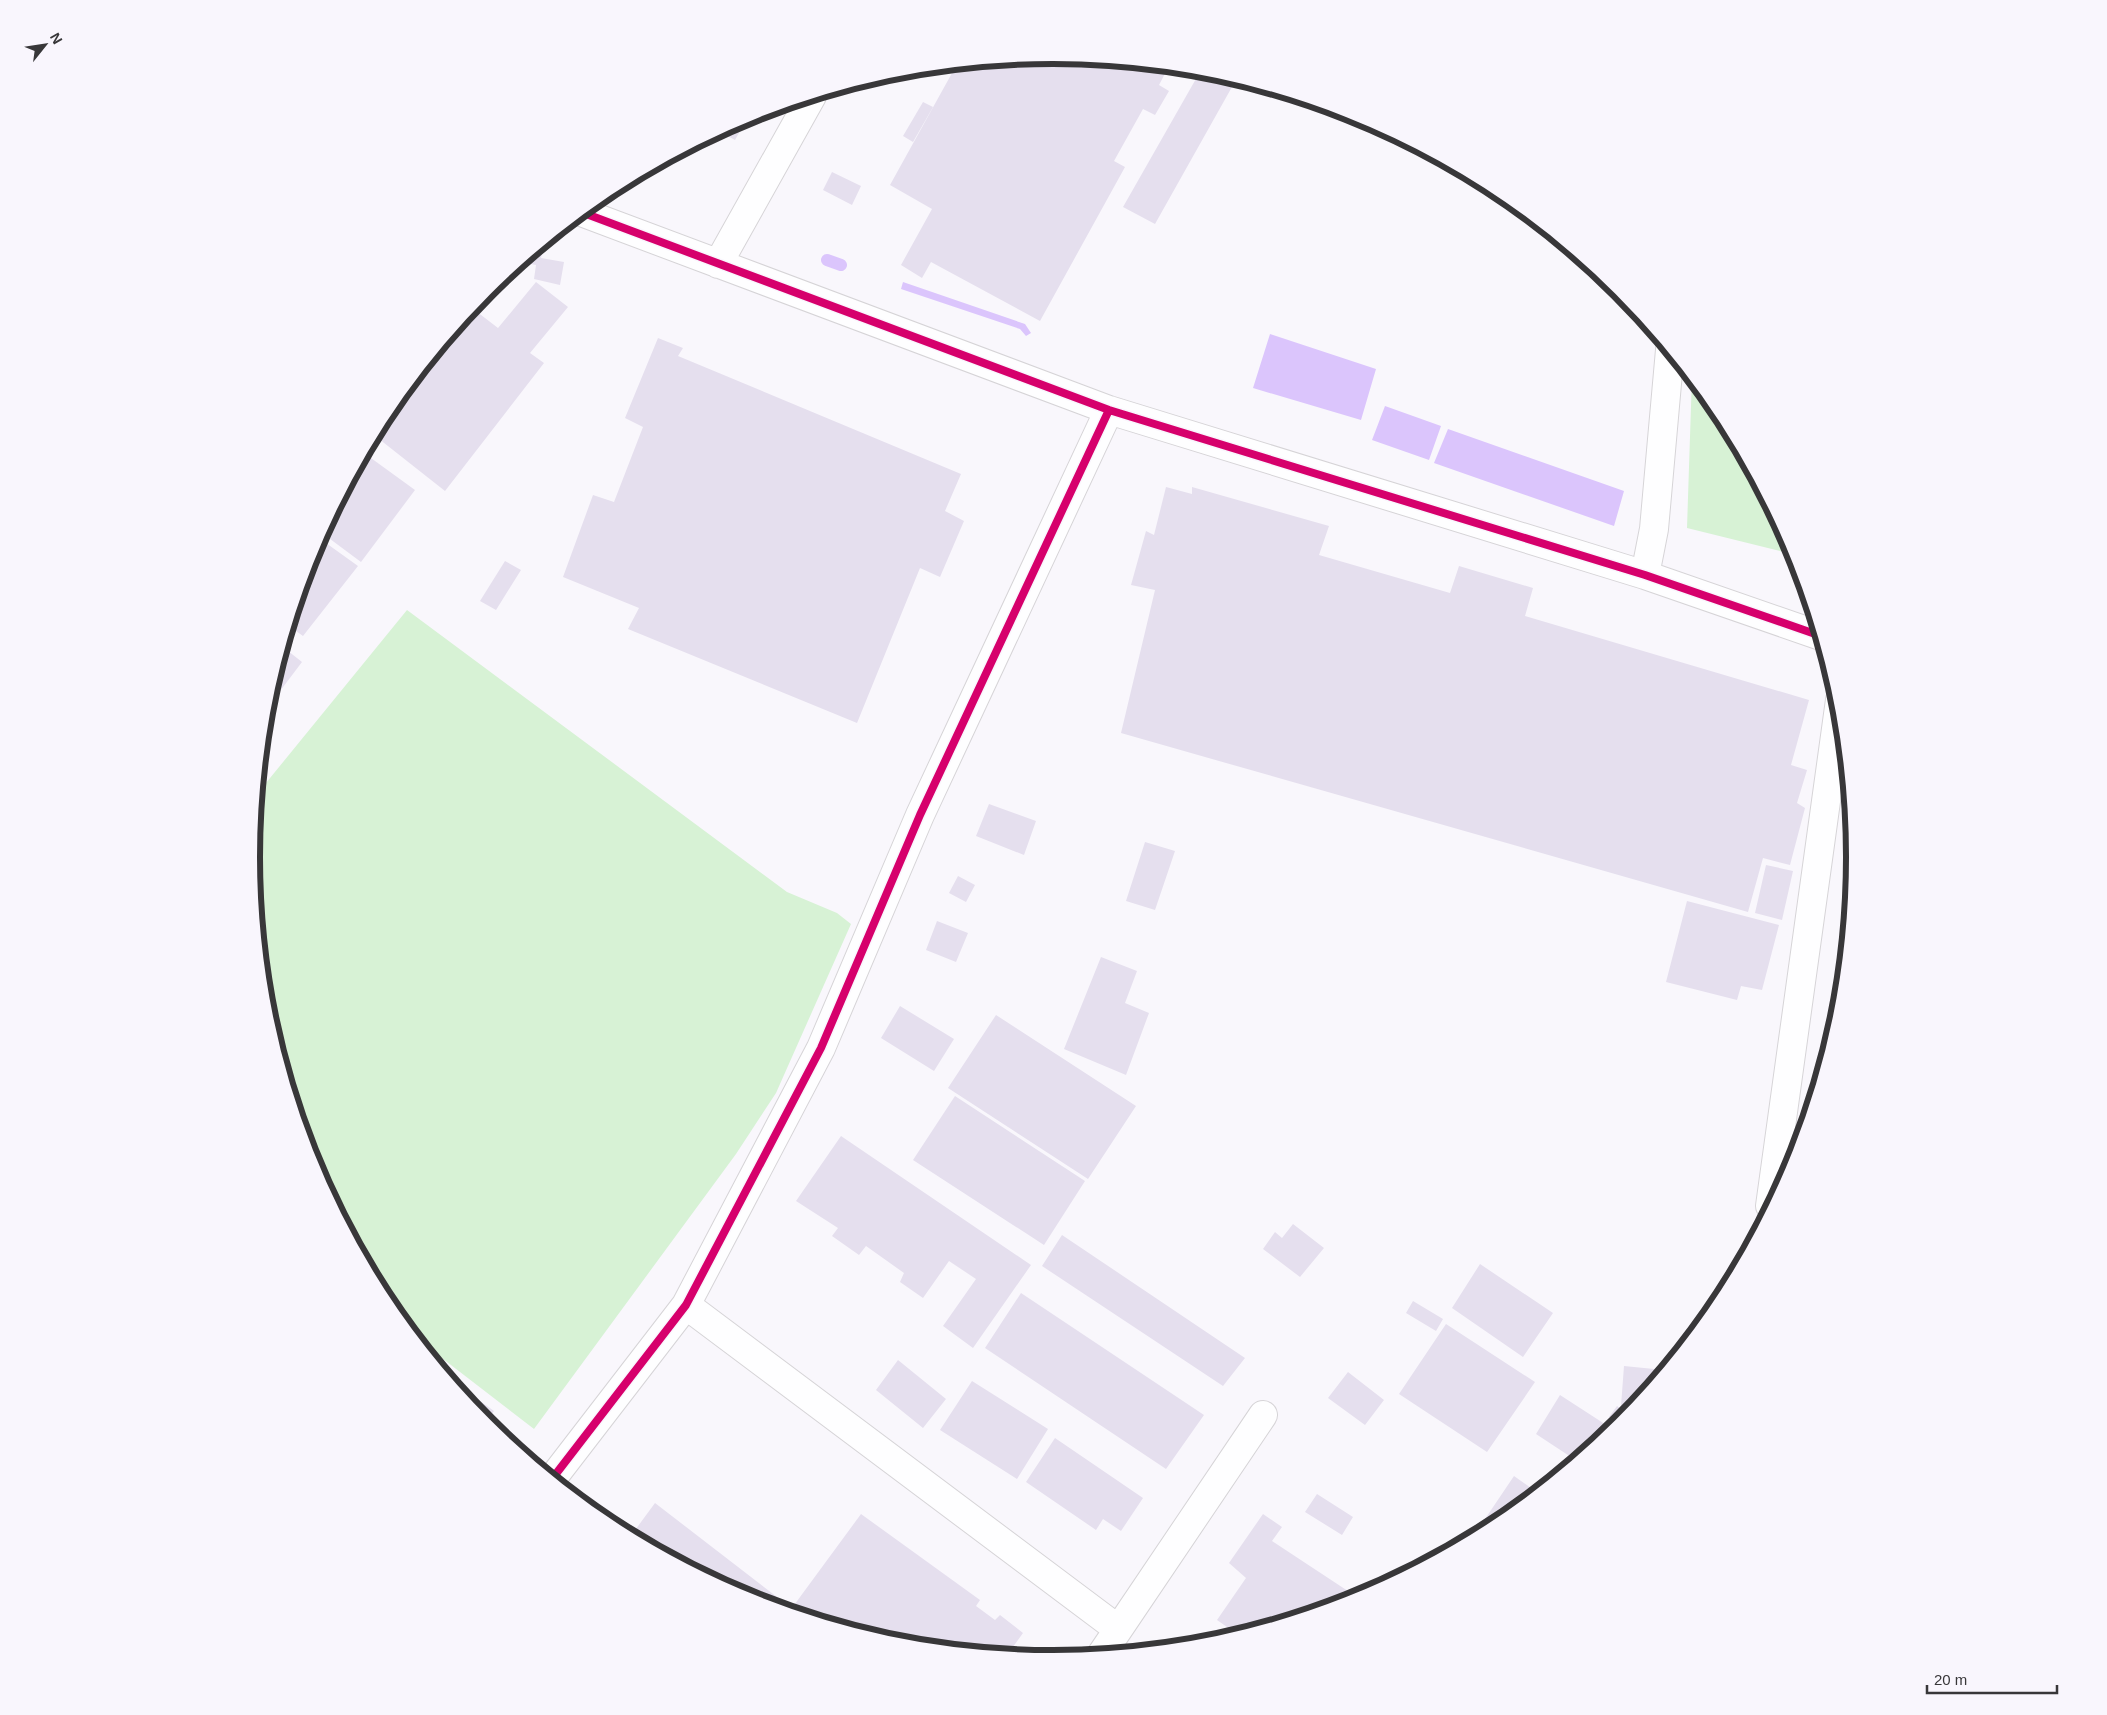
<svg xmlns="http://www.w3.org/2000/svg" width="2107" height="1715" font-family="Arial,sans-serif">
<style>
.green{fill:#d7f2d5}
.water{fill:#dbc5fc}
.lines{fill:none;stroke-linecap:round;stroke-linejoin:round}
.stream{stroke:#dbc5fc;stroke-width:12}
.building{fill:#e5dfee}
.minor-casing{stroke:#d6d4d7;stroke-width:30}
.minor{stroke:#fefeff;stroke-width:28}
.cycleway-casing{stroke:#f9f6fd;stroke-width:11}
.cycleway{stroke:#d6006c;stroke-width:8}
.rim{fill:none;stroke:#383739;stroke-width:6}
</style>
<rect width="100%" height="100%" fill="#f9f7fc"/>
<path class="green" d="M1692,376L1721,412L1796,555L1687,528Z
M407,610L787,892L837,913L851,924L776,1093L736,1154L534,1429L412,1335L386,1303L312,1164L266,1014L251,857L257,794Z"/>
<path class="water" d="M903,282L1025,324L1031,333L1026,336L1020,329L901,289Z
M1270,334L1376,369L1361,420L1253,388Z
M1385,406L1441,426L1429,460L1372,440Z
M1448,429L1624,491L1614,526L1434,463Z"/>
<g class="lines">
<path class="stream" d="M827,260L841,265"/>
</g>
<path class="building" d="M1054,55L1169,66L1159,85L1169,91L1155,115L1143,109L1114,161L1125,167L1040,321L931,262L922,278L901,265L932,209L890,185L957,64Z
M1201,70L1237,78L1155,224L1123,207Z
M923,102L933,107L913,142L903,136Z
M749,115L735,140L718,131L747,116Z
M832,172L861,186L852,205L823,190Z
M1542,226L1564,243L1563,244L1539,231Z
M538,248L543,249L541,258L564,262L560,285L534,279L536,265L520,262Z
M536,282L568,307L530,353L544,363L445,491L374,435L386,411L472,308L498,328Z
M658,338L683,348L678,356L961,474L945,511L964,521L940,577L920,568L857,723L628,629L639,608L563,577L593,495L614,502L643,427L625,418Z
M364,453L415,490L361,562L322,533Z
M1166,487L1192,494V487L1329,526L1319,555L1450,593L1459,566L1533,588L1525,616L1809,700L1791,765L1807,770L1797,803L1805,808L1790,865L1763,858L1748,912L1121,733L1155,590L1131,585L1146,531L1154,535Z
M319,538L358,566L303,636L289,626L312,550Z
M505,561L521,570L496,610L480,601Z
M283,647L302,662L265,711L266,701Z
M989,804L1036,821L1024,855L976,836Z
M1145,842L1175,851L1155,910L1126,901Z
M1766,865L1793,871L1782,920L1755,913Z
M958,876L975,885L966,902L949,893Z
M1687,901L1779,925L1762,990L1741,986L1737,1000L1666,982Z
M937,921L968,933L956,962L926,950Z
M1101,957L1137,971L1125,1003L1149,1013L1126,1075L1064,1049Z
M900,1006L954,1039L934,1071L881,1038Z
M996,1015L1136,1106L1088,1179L948,1088Z
M955,1096L1085,1181L1044,1245L913,1160Z
M841,1136L1031,1265L973,1348L943,1326L976,1279L949,1261L923,1298L900,1282L904,1273L866,1246L859,1255L832,1236L838,1228L796,1201Z
M1293,1224L1324,1248L1300,1277L1263,1249L1275,1232L1282,1238Z
M1062,1235L1245,1358L1223,1386L1042,1266Z
M1480,1264L1553,1313L1523,1357L1452,1308Z
M1021,1293L1204,1415L1166,1469L985,1348Z
M1413,1301L1443,1319L1436,1331L1406,1313Z
M1446,1324L1535,1382L1487,1452L1399,1394Z
M898,1360L946,1399L923,1428L876,1390Z
M1624,1366L1654,1369L1652,1387L1635,1408L1621,1406Z
M1348,1372L1384,1400L1365,1425L1328,1398Z
M972,1381L1048,1429L1017,1479L940,1430Z
M458,1385L494,1411L485,1423L456,1388Z
M1560,1395L1614,1430L1577,1461L1536,1434Z
M1617,1406L1629,1415L1621,1425L1609,1417Z
M1055,1438L1143,1498L1121,1531L1103,1519L1096,1530L1026,1482Z
M1514,1476L1538,1493L1496,1526L1485,1519Z
M1317,1494L1353,1517L1342,1535L1305,1512Z
M655,1503L777,1597L770,1606L746,1599L630,1537Z
M861,1514L980,1600L976,1606L995,1620L1000,1615L1023,1633L1007,1655L897,1645L789,1612Z
M1263,1514L1282,1527L1272,1541L1360,1599L1240,1636L1217,1620L1246,1578L1229,1563Z"/>
<g class="lines">
<defs>
<path id="minor" d="M581,212L1109,410L1645,575L1821,636
M718,264L812,96
M1645,575L1654,529L1670,350
M1772,1207L1770,1206L1840,700
M686,1305L1118,1629
M552,1479L686,1305L821,1048L920,815L1109,410
M1101,1655L1263,1415"/>
</defs>
<use href="#minor" class="minor-casing"/>
<use href="#minor" class="minor"/>
<defs>
<path id="cycleway" d="M581,212L1109,410L1645,575L1821,636
M552,1479L686,1305L821,1048L920,815L1109,410"/>
</defs>
<use href="#cycleway" class="cycleway-casing"/>
<use href="#cycleway" class="cycleway"/>
</g>
<path d="M0 0H2107V1715H0ZM260 857a793 793 0 1 1 1586 0a793 793 0 1 1-1586 0Z" fill="#f9f6fd" fill-rule="evenodd"/>
<path class="rim" d="M260 857a793 793 0 1 1 1586 0a793 793 0 1 1-1586 0Z"/>
<g transform="translate(45 45) rotate(60)" stroke="#f9f6fd" stroke-width="4" paint-order="stroke">
<path d="M0-4L9 19L0 12L-9 19Z" fill="#383739"/>
<text y="-8" font-size="14" font-weight="bold" text-anchor="middle" fill="#383739">N</text>
</g>
<path d="M1927 1685v8h130v-8" fill="none" stroke="#383739" stroke-width="2.5"/>
<text x="1934" y="1685" font-size="15" fill="#383739" stroke="#f9f6fd" stroke-width="4" paint-order="stroke">20 m</text>
</svg>
